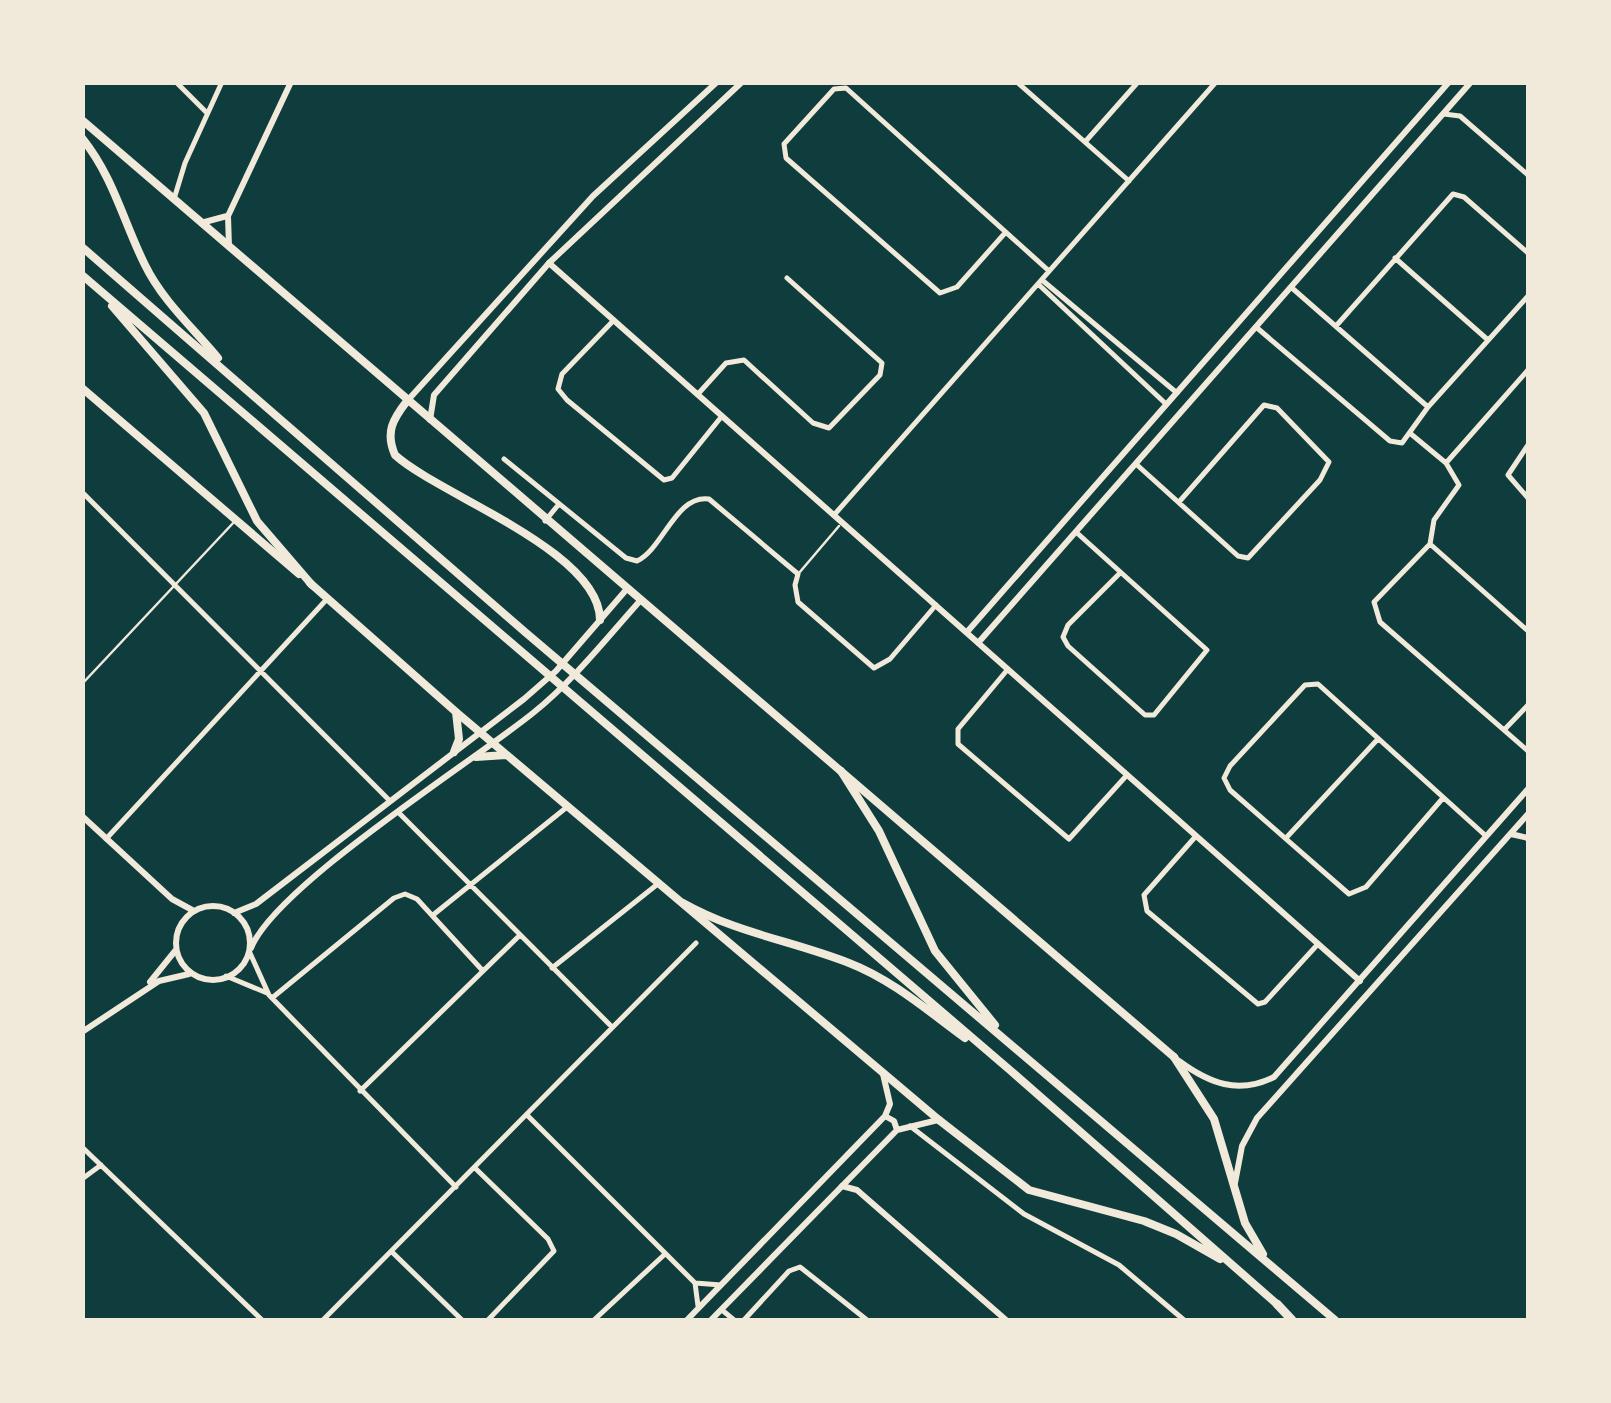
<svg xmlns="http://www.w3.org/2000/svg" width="1611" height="1403" font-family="Georgia,serif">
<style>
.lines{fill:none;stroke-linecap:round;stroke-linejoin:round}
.service{stroke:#f1e9da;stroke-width:2.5}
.minor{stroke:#f1e9da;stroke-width:5}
.tertiary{stroke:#f1e9da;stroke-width:6}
.secondary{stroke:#f1e9da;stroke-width:6}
.primary{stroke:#f1e9da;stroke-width:8}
.trunk{stroke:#f1e9da;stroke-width:8}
.motorway{stroke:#f1e9da;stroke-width:9}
</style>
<rect width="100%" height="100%" fill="#0f3d3e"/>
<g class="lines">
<path class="service" d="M799,573L839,526
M82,684L235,521"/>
<path class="minor" d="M176,82L207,113
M1017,82L1129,181
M1444,114L1460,116L1528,175
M1085,142L1138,82
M174,199L185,163L222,82
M1005,233L957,287L940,293L786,158L784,144L834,89L846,88L1049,271
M1395,258L1488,340
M1042,280L1177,393
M1038,284L1166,404
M1292,288L1428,407
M614,320L562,374L558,389L567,400L664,480L672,478L722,416
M1336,326L1453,194L1464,197L1528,253
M1256,327L1390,441L1402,443L1428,407L1528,296
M698,394L726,363L744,360L813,423L829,428L880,375L882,363L787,278
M1411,434L1446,463L1459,485L1434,520L1430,544
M1528,445L1508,475L1528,498
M504,459L626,558L637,561C663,549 676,494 709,499L798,574L795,585L798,602L874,668L890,659L936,605
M1446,463L1528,370
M1136,464L1238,556L1248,558L1320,480L1329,462L1277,408L1264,405L1179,502
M82,492L390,801
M834,515L1216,82
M545,521L559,504
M1076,532L1207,650L1154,715H1145L1068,646L1063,637L1068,625L1120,573
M1430,544L1374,602L1380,622L1528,751
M1430,544L1528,631
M1008,669L958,729V744L1069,839L1127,775
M1505,729L1528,705
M1443,798L1366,887L1349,894L1230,790L1224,778L1230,766L1305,685L1318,684L1486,836
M399,813L612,1027
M1196,836L1144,895L1147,911L1258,1004L1265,1002L1318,944
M1286,838L1377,740
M106,839L327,599
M433,915L567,807
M250,953L269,995L456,1187
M552,968L659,883
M226,976L267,993
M272,998L394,898L405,894L417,899L483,971
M360,1091L519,936
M527,1115L695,1283L698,1306
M910,1126L1024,1214L1119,1265L1184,1320
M82,1147L262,1320
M475,1168L548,1239L554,1251L488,1320
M82,1179L101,1165
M393,1253L462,1320
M695,1283L721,1285
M722,1310L734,1320
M323,1320L696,943
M594,1320L665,1254
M744,1320L789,1271L800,1267L867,1320"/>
<path class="tertiary" d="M201,223L227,216
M229,247L228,216L291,82
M549,263L1360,981
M967,632L1449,82
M978,643L1471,82
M82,816L172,899L194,911
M1511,834L1528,838
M176 943a37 37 0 1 1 74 0a37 37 0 1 1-74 0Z
M234,913L256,904L524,699L556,671L626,590
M251,948C277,885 471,763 533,713C573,681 605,640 639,602
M150,982L175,951
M82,1032L159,981L189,974
M1179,1061C1209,1083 1238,1095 1274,1077L1528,789
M1235,1183L1242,1146L1257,1118L1528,814
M842,1186L857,1190L1006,1320"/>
<path class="secondary" d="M408,400L593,196L717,82
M430,420L434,395L549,263L742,82
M885,1116L894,1121L897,1130
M687,1320L885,1116L890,1104L883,1074
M711,1320L897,1130L938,1120"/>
<path class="primary" d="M82,120L1174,1057
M82,388L299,574
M407,401C393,419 385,432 395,455C439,495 600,551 600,620
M310,583L456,712L939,1120
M454,752L459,739L456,712
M476,757L506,755"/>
<path class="trunk" d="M82,138C114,178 123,221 145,265C162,300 193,328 218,358
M82,247L525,632L1335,1320
M82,275L1011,1071L1278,1305
M112,306L204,413L257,521L312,585
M841,771L879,831L935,951L995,1025
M683,903C736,933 793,941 849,963C891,979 928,1011 965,1038
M1174,1057L1214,1119L1245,1223L1263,1254
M939,1120L1029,1190L1144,1221L1176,1234L1220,1259"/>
<path class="motorway" d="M1277,1304L1292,1320"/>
</g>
<rect width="1611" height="1403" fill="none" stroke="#f1e9da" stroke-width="170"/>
</svg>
